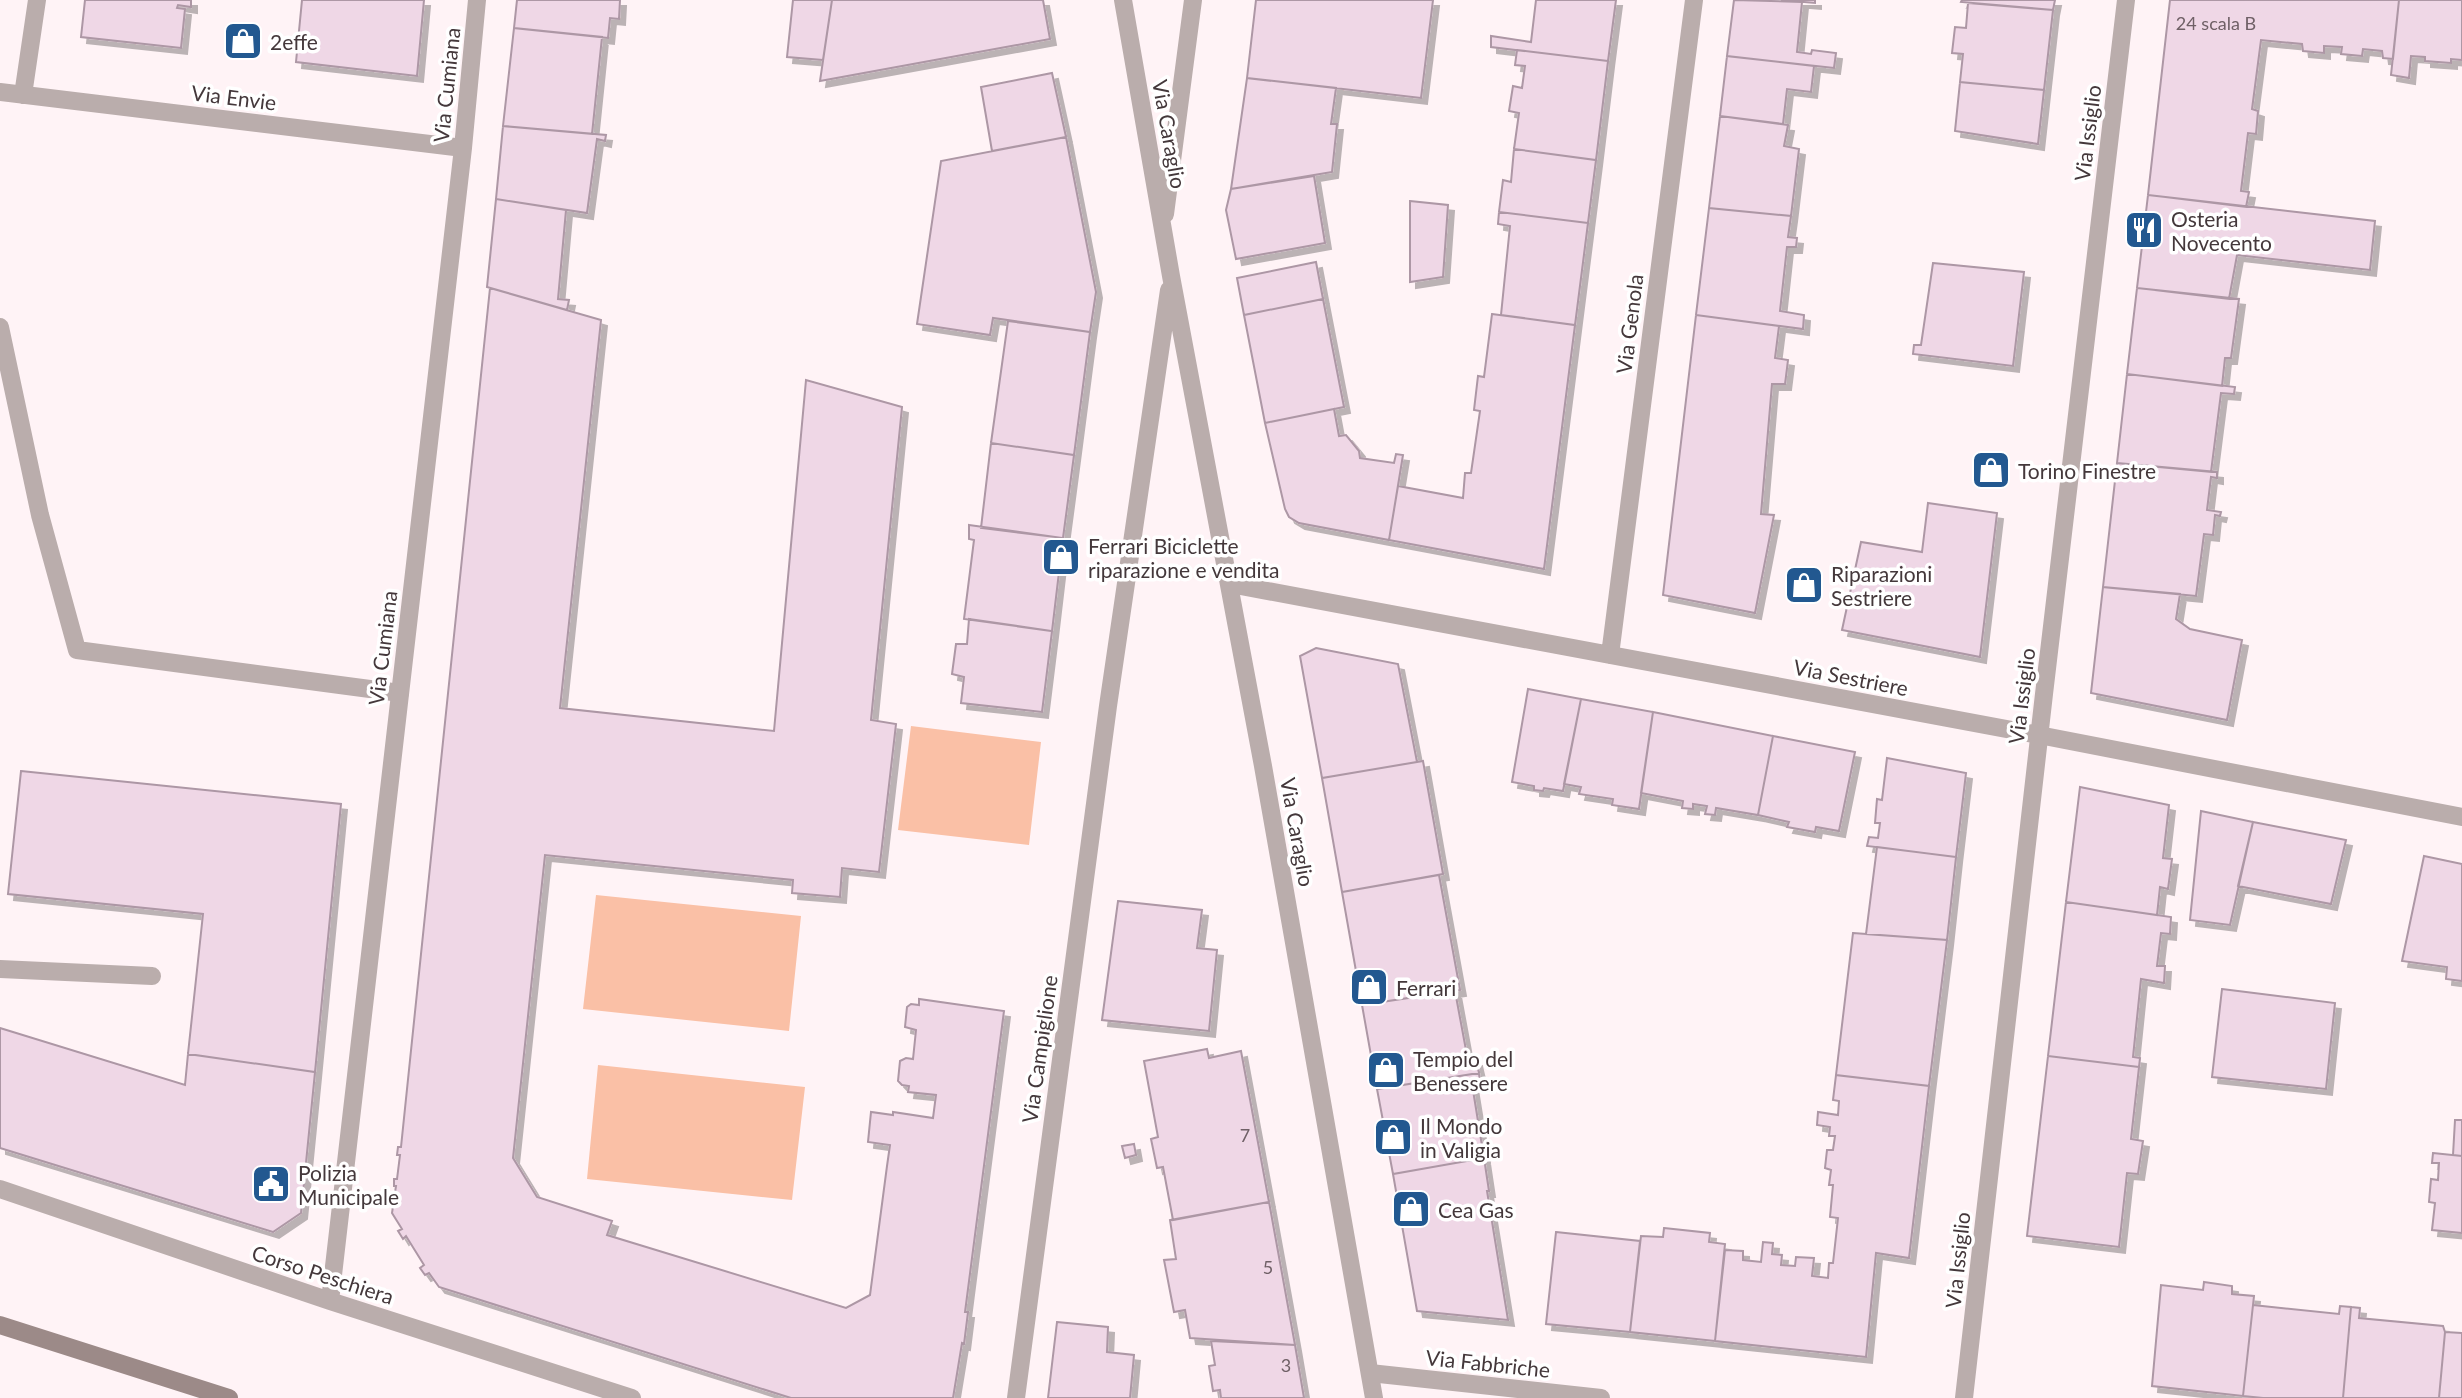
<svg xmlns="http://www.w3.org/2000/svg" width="2462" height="1398" font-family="Lato,sans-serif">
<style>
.green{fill:#fac0a6}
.building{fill:#efd7e6;stroke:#ad97a5;stroke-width:2;filter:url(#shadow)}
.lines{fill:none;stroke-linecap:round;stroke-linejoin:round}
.service{stroke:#baadac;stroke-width:18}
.minor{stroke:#baadac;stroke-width:18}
.secondary{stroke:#9c8a88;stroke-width:18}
.labels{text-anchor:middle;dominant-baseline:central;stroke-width:7;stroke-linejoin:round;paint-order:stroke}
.number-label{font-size:18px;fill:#6f6066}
.poi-label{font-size:21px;fill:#44383b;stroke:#fff;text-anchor:start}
.street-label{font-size:21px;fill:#44383b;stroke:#fff}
</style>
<defs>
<filter id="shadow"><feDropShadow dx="6" dy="6" stdDeviation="0" flood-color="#0004"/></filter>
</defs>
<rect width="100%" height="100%" fill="#fff3f6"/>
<path class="green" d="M911,726L1041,742L1029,845L898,830Z
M596,895L801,916L789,1031L583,1009Z
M598,1065L805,1087L792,1200L587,1179Z"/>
<path class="building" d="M85,0H191V7L178,5L177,8L185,9L181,48L81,37Z
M302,0H424L417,76L296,62Z
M517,0H620L619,19L610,18L608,38L514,28Z
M793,0H832L823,60L787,57Z
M832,0H1043L1050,39L820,81Z
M1256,0H1433L1421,98L1247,78Z
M1536,0H1616L1608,61L1491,47V36L1531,42Z
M1734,0L1802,2L1797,52L1811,54L1812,50L1836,53L1834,68L1727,56Z
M1781,0H1815V3Z
M1962,0H2055L2053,10L1961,2Z
M2170,0H2399L2393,59L2383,58L2382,51L2363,49L2362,56L2341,54L2342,47L2324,46V53L2303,51L2302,44L2261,40L2252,109L2258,111L2256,134L2248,133L2241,191L2249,192L2246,207L2148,195Z
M2399,0H2462V60L2451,59V63L2425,61V57L2411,56L2409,78L2391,75Z
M1968,3L2053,10L2044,90L1960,82L1963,54L1952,53L1955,27L1966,28Z
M514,28L602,37L592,134L503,126Z
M1517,50L1608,61L1596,160L1514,149L1519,113L1509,111L1513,86L1522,88L1525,66L1515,65Z
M1727,56L1814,66L1811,92L1787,89L1783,124L1720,116Z
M1052,73L1066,137L992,151L981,87Z
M1247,78L1336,88L1331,124H1337L1332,172L1231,189Z
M1960,82L2044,90L2038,144L1955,131Z
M1720,116L1788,125L1784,146L1799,149L1791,216L1709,208Z
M503,126L606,135L605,141L597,139L587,213L496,199Z
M1066,137L1096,292L1090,332L993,318L990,335L917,324L941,161Z
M1514,149L1596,160L1588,223L1499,212L1503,180L1511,182Z
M1314,176L1325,243L1236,259L1226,210L1231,189Z
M2148,195L2375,221L2370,270L2237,255L2229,299L2137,288Z
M496,199L566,210L558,299L569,300L567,310L487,287Z
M1410,201L1448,205L1443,277L1410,282Z
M1709,208L1791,216L1788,237L1797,238L1796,247H1787L1780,311L1804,315L1803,329L1696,315Z
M1499,212L1588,223L1575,325L1501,315L1510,226L1498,224Z
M1316,262L1323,299L1244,315L1237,278Z
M1933,263L2024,272L2013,366L1913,354L1914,345H1921Z
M490,288L601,320L560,708L774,731L806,380L902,407L871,720L896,724L879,872L842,868L840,897L792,893L793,880L545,855L513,1158L537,1197L612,1221L607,1235L846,1308L870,1295L887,1166L890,1145L868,1142L871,1112L893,1115V1112L933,1118L936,1095L908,1092L909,1086L902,1085L898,1081L900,1061L906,1058L913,1059L916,1030L905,1027L907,1007L911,1004L919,1005V999L1004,1011L965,1312H968L964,1344L962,1343L953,1398H791L439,1287L429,1273L425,1275L420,1268L424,1265L406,1236L403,1239L398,1231L402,1229L392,1213L396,1186H394V1179H397L400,1155H397L398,1147H401Z
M2137,288L2239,299L2231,358H2225L2222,386L2127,374Z
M1323,299L1344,407L1265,423L1244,315Z
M1492,314L1575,325L1544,569L1389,540L1398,486L1463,498L1465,473H1471L1480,411L1474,410L1478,376L1484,377Z
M1696,315L1779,326L1775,358L1788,360L1785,384H1772L1761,514L1774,515L1755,613L1663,595Z
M1008,321L1090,332L1074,455L991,443Z
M2127,374L2235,387L2234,394L2221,393L2211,472L2117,463Z
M1334,409L1339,436L1346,435L1359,451L1360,458L1394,463L1396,454L1403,455L1389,540L1299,523L1289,517L1285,509L1265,423Z
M991,443L1074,455L1063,538L981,528Z
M2117,463L2217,472V478L2211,477L2207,510L2221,512L2220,516L2215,515L2213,535L2204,534L2196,596L2103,587Z
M1928,503L1997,513L1980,657L1842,630L1861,542L1922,552Z
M969,525L1063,538L1052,631L964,619L974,540L969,539Z
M2103,587L2180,594L2176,619L2190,629L2242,640L2227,720L2091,693Z
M969,619L1052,631L1042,712L961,703L964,677L952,674L956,644H967Z
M1316,648L1398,664L1417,762L1322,778L1300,656Z
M1528,689L1581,699L1563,791L1544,788L1543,791L1534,790V786L1512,782Z
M1581,699L1653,712L1639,809L1612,805L1613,799L1579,794L1581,787L1564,784Z
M1653,712L1773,736L1758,815L1716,808L1715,815L1705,814L1707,806L1693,804V809L1682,808L1683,801L1641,793Z
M1773,736L1855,752L1839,831L1816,827L1815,832L1787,827L1789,822L1758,815Z
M1887,758L1966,773L1956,857L1867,846L1869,837L1878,838L1880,823H1875L1877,799L1882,800Z
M1423,761L1443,874L1342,892L1322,778Z
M21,771L341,804L315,1072L188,1054L203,914L8,894Z
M2080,787L2169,805L2163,858L2172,859L2168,889L2160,887L2157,915L2066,902Z
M2201,811L2253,822L2230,925L2190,920Z
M2253,822L2346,840L2331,904L2238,886Z
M1877,847L1956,857L1947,940L1866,934Z
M2424,856L2462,864V981L2446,979L2447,967L2402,961Z
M1439,875L1460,990L1362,1005L1342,892Z
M1118,901L1202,910L1197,948L1217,950L1209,1031L1102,1020Z
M2066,902L2171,917L2170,934L2161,933L2157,966H2165L2164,983L2141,979L2133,1057L2140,1058L2139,1067L2048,1056Z
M1853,933L1947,940L1929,1086L1836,1075Z
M2222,989L2335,1003L2326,1089L2212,1077Z
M1455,991L1468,1061L1476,1060L1479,1073L1377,1089L1362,1005Z
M0,1028L185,1085L188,1054L315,1072L301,1213L273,1232L0,1148Z
M1207,1049L1209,1058L1241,1051L1269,1202L1173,1220L1163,1167L1157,1168L1151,1139L1158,1137L1144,1061Z
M2048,1056L2139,1067L2131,1139L2143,1141L2138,1174L2127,1173L2119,1247L2027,1236Z
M1479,1073L1480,1083L1472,1084L1484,1158L1393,1174L1377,1089Z
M1836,1075L1929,1086L1909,1258L1876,1253L1866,1357L1715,1341L1725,1250L1743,1251V1260L1761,1262L1763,1242L1773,1243L1772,1254L1782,1255L1781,1265L1795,1266L1796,1257L1814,1258L1812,1276L1828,1278L1829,1263H1833L1838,1218L1830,1217L1833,1185H1829L1831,1170L1825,1168L1827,1150H1833L1835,1136H1829L1830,1127L1817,1125L1818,1112L1838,1115L1839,1101L1833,1100Z
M2455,1120H2462V1156L2453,1155Z
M1134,1144L1136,1155L1125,1158L1122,1146Z
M2433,1153L2462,1156V1233L2432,1230L2435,1203L2429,1202L2431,1179L2438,1180L2439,1163H2432Z
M1484,1158L1489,1191H1487L1508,1320L1417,1311L1393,1174Z
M1269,1202L1295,1345L1190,1338L1185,1310L1174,1312L1164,1260L1176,1259L1170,1220Z
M1664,1228L1710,1233L1709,1242L1725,1244L1715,1341L1630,1332L1641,1236L1663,1237Z
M1556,1232L1640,1241L1630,1332L1546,1324Z
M2204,1282L2232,1286V1294L2254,1296L2243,1396L2152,1386L2161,1285L2203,1290Z
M2253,1305L2339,1314L2340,1306L2351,1307L2343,1398H2263L2243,1396Z
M2351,1307L2360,1308L2359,1318L2443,1326L2445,1332L2439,1398H2343Z
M1057,1322L1108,1327L1107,1352L1134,1355L1130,1398H1048Z
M2445,1332L2462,1333V1398H2439Z
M1211,1341L1295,1345L1304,1398H1221L1220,1390L1213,1391L1209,1366L1215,1365Z"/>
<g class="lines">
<path class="service" d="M0,327L40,515L77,650L400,693
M0,969L152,976"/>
<path class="minor" d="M1123,0L1171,276L1263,766L1374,1398
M0,92L463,148
M23,95L37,0
M1165,214L1193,0
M1230,584L2039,735L2462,817
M1610,655L1694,0
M0,1189L330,1301L632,1398
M330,1301L463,148L477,0
M1370,1373L1601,1398
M1016,1398L1108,706L1169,290
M1964,1398L2044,694L2126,0"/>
<path class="secondary" d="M0,1325L229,1398"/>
</g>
<defs>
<symbol id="shop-square" viewBox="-11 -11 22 22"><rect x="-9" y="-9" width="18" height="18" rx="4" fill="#225890" stroke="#fff"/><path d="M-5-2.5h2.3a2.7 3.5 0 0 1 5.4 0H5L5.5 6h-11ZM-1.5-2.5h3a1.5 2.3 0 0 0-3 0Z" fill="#fff"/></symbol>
<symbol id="restaurant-square" viewBox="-11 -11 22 22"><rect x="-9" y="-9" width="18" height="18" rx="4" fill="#225890" stroke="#fff"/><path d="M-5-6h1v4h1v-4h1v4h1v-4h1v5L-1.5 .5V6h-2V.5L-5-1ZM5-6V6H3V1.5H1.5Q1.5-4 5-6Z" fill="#fff"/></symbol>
<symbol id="civic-square" viewBox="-11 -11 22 22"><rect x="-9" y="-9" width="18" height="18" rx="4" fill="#225890" stroke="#fff"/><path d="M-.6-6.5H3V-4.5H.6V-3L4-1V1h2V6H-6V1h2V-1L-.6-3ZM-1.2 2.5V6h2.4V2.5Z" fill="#fff"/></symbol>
</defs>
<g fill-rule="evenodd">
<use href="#shop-square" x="221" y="19" width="44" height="44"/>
<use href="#restaurant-square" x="2122" y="208" width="44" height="44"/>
<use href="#shop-square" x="1969" y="448" width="44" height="44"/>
<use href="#shop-square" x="1039" y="535" width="44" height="44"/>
<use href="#shop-square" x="1782" y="563" width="44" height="44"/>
<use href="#shop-square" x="1347" y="965" width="44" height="44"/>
<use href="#shop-square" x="1364" y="1048" width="44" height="44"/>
<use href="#shop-square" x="1371" y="1115" width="44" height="44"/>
<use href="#civic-square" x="249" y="1162" width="44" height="44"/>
<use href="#shop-square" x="1389" y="1187" width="44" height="44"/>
</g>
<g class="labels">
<g class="number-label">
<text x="2216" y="23">24 scala B</text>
<text x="1245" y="1135">7</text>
<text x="1268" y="1267">5</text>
<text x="1286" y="1365">3</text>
</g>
<g class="poi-label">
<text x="270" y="41">2effe</text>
<text x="2171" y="218">Osteria<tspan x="2171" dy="24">Novecento</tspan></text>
<text x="2018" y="470">Torino Finestre</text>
<text x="1088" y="545">Ferrari Biciclette<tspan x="1088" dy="24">riparazione e vendita</tspan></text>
<text x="1831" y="573">Riparazioni<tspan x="1831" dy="24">Sestriere</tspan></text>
<text x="1396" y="987">Ferrari</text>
<text x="1413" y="1058">Tempio del<tspan x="1413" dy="24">Benessere</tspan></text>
<text x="1420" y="1125">Il Mondo<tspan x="1420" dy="24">in Valigia</tspan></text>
<text x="298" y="1172">Polizia<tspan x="298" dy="24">Municipale</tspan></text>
<text x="1438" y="1209">Cea Gas</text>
</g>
<g class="street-label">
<text transform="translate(446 85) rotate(-84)">Via Cumiana</text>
<text transform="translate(234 97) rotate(7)">Via Envie</text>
<text transform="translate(2087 133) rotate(-83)">Via Issiglio</text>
<text transform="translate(1170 134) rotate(80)">Via Caraglio</text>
<text transform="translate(1629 324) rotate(-83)">Via Genola</text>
<text transform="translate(382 648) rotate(-83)">Via Cumiana</text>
<text transform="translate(1851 677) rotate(11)">Via Sestriere</text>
<text transform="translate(2021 696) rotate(-83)">Via Issiglio</text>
<text transform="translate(1298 832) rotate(80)">Via Caraglio</text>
<text transform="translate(1039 1049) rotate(-82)">Via Campiglione</text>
<text transform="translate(1957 1260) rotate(-84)">Via Issiglio</text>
<text transform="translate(323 1274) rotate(18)">Corso Peschiera</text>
<text transform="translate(1488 1363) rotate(6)">Via Fabbriche</text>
</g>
</g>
</svg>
